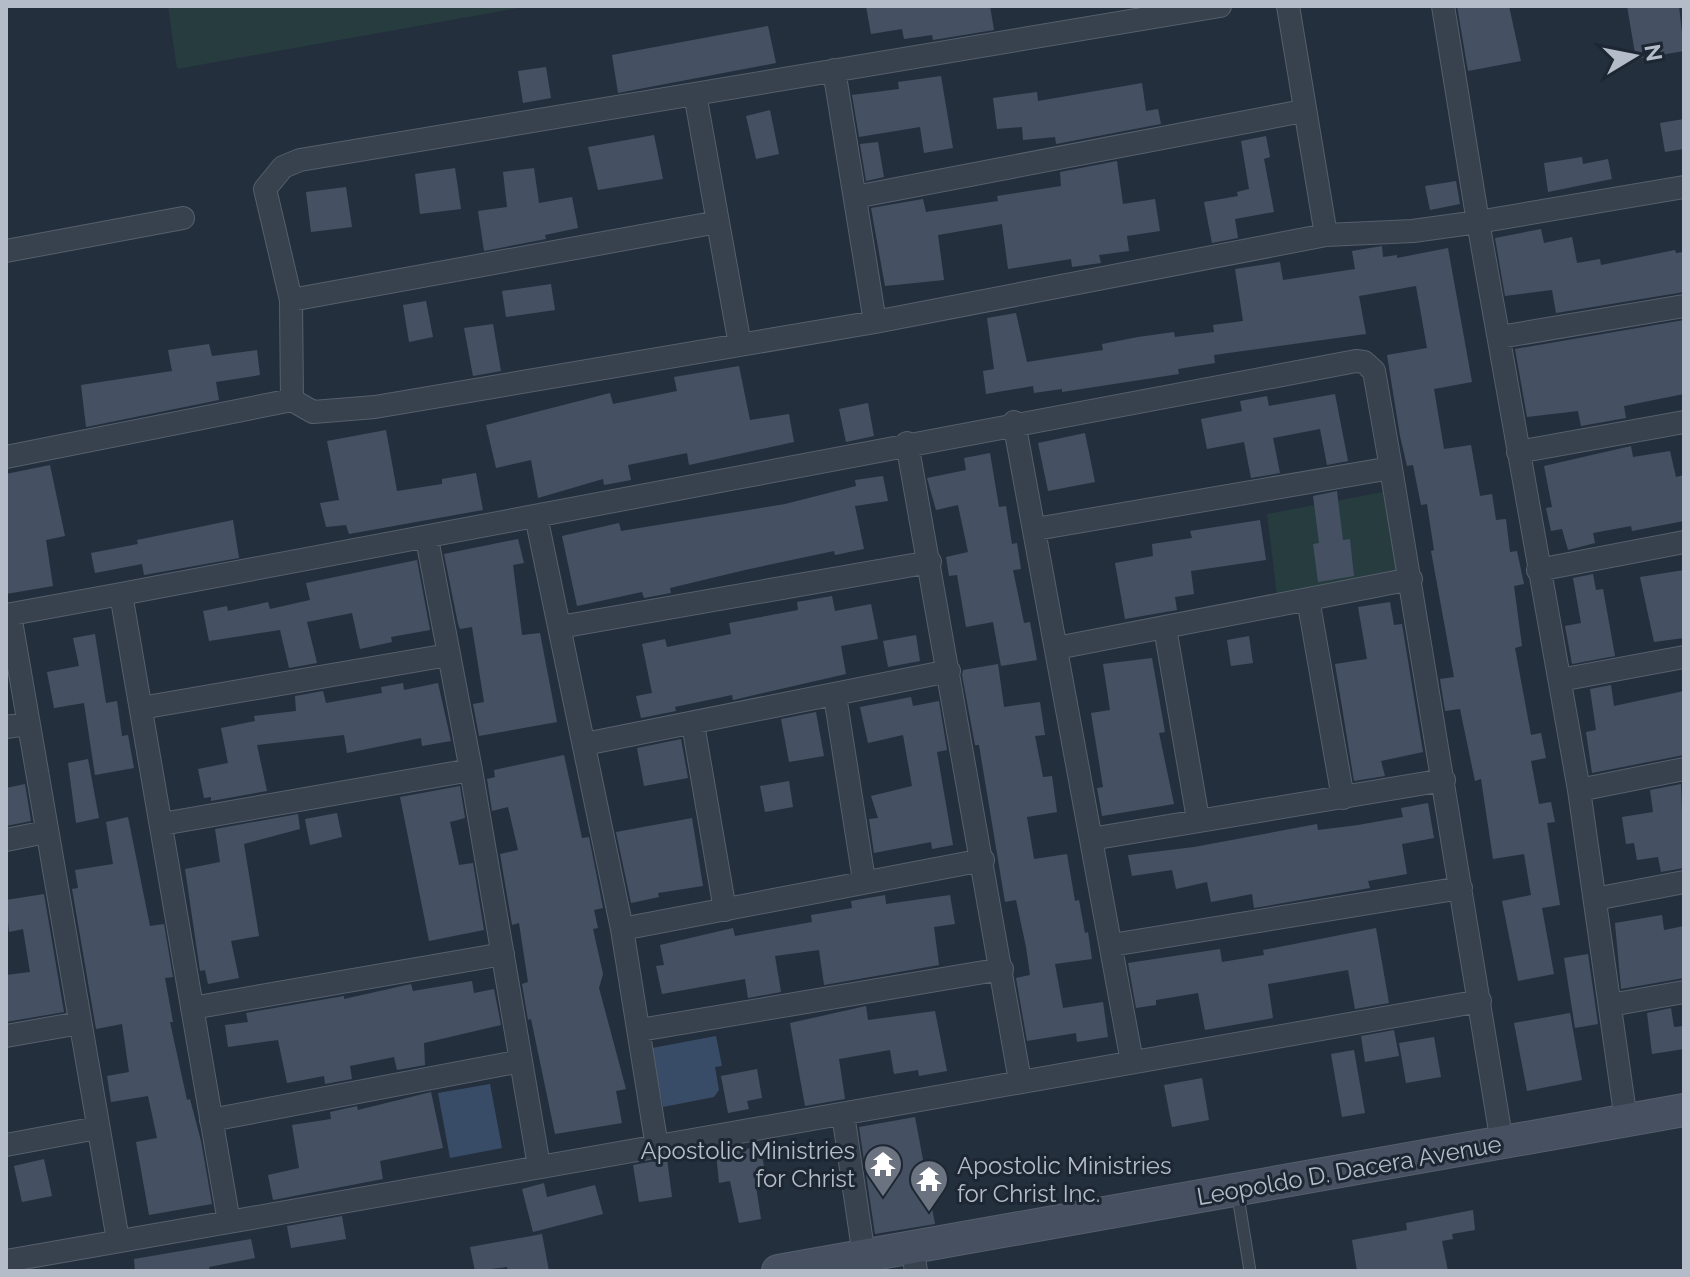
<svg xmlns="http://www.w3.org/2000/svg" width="1690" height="1277" font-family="Raleway,sans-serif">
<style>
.green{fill:#263c3f}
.water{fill:#394c67}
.building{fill:#455162}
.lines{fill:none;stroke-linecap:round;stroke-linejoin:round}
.lane-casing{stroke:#565f6c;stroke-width:13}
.street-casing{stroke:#565f6c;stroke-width:24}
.secondary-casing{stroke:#565f6c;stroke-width:34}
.lane{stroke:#38414e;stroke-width:11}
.street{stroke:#38414e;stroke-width:22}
.secondary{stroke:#465061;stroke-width:32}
.labels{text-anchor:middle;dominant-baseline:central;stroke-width:6;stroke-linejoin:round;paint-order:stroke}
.poi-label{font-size:24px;fill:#b4bcc9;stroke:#1d2633;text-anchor:end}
.street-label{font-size:24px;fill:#b4bcc9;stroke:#1d2633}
</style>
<rect width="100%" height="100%" fill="#242f3e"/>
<path class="green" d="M168,6H529L177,69Z
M1383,492L1398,575L1277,596L1267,514Z"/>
<path class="water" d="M716,1036L722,1066L715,1067L719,1090L714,1097L663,1107L652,1048Z
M490,1084L502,1148L450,1158L438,1093Z"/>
<path class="building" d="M866,6H990L994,30L933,40L932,35L904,39L902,29L871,34Z
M1457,6H1509L1521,61L1468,71Z
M1627,6H1679L1684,51L1636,59Z
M768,26L776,63L618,93L612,55Z
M546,67L551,98L523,103L518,71Z
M941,76L953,148L924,153L920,127L859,137L852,95L899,89L898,82Z
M1142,83L1146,111L1158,109L1161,124L1056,144L1055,137L1023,140L1022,127L997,129L993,98L1037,92L1038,101Z
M770,110L779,154L756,159L746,116Z
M1684,119V149L1665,152L1660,123Z
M654,135L663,179L598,190L588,147Z
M1266,136L1270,157L1264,159L1274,212L1235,219L1238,238L1212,243L1204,202L1238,196L1237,192L1249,189L1241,141Z
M878,142L884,177L866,181L860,144Z
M1582,157L1583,164L1608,159L1612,179L1548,192L1544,163Z
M1117,161L1123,204L1155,199L1160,231L1127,236L1129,251L1099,255L1101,263L1072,267L1071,259L1008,269L1002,224L938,235L944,280L885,286L871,208L923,199L926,212L998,201L997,196L1061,186L1060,172Z
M455,168L461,209L420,214L415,174Z
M534,168L539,203L572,197L578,228L545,235L546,239L484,251L478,211L507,207L503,172Z
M1456,181L1460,204L1430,210L1425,186Z
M346,187L352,227L311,232L306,192Z
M1541,229L1544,243L1572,237L1577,263L1600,259L1601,265L1675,250L1676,253L1684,252V292L1556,313L1552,290L1505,296L1495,238Z
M1382,246L1383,257L1397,255V258L1448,248L1472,382L1434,389L1444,449L1471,445L1480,496L1492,494L1496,520L1506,519L1510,552L1517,551L1524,584L1514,586L1522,646L1515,648L1531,735L1541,733L1546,758L1531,761L1539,804L1551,802L1555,822L1547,823L1560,905L1542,908L1554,974L1518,981L1502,901L1531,895L1524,854L1493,859L1481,779L1475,781L1460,709L1445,711L1440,679L1454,677L1431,551L1434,550L1427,504L1421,505L1413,465L1407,466L1400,436L1387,355L1427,348L1416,286L1359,296L1366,334L1214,355L1215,363L1178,369L1179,374L1062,392V389L1034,393L1033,386L986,394L983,371L994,369L987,318L1016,313L1027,362L1103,350L1102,344L1138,337L1174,332L1175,337L1214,332L1213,325L1243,321L1235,269L1280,262L1283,280L1355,269L1352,251Z
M551,284L555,310L506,317L502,291Z
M426,301L433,337L409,342L403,305Z
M1684,320V394L1624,406L1626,418L1581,426L1578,411L1527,417L1515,349Z
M493,324L501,371L473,376L464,328Z
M209,344L212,356L257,350L260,375L216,382L219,400L86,427L81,385L172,371L168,350Z
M739,366L750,420L789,414L794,442L689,465L687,453L628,465L631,480L604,485L603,479L538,498L531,460L496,468L486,425L610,393L613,404L677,391L674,377Z
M1335,394L1348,461L1327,465L1320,429L1273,438L1280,473L1251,478L1244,442L1207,449L1201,419L1242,411L1240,401L1267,396L1269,406Z
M868,403L874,436L846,442L839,409Z
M386,430L397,491L442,484V479L476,473L483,510L349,534L346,525L326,527L320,503L339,500L327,441Z
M1085,433L1095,482L1048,491L1038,443Z
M1631,446L1633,457L1670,451L1676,477L1684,475V521L1632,531L1631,526L1593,533L1595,543L1568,550L1562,529L1551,531L1546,508L1552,507L1544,466Z
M990,453L999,507L1006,506L1012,544L1017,543L1021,569L1013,570L1024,623L1030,622L1037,660L1001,666L993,622L966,627L957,575L949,576L946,557L968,552L958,505L936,510L927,478L966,470L964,458Z
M50,465L65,536L46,540L53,586L6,594V474Z
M883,476L888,501L855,506L864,549L835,555L834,551L745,570L670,588L671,593L644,598L642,592L577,606L562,536L619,523L621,531L785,504L856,486L855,480Z
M1337,491L1343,540L1350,539L1354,576L1318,582L1313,544L1319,543L1313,496Z
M233,520L239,558L144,575L142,564L95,573L91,553L138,544L137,540Z
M1260,520L1266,560L1191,571L1194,594L1175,597L1177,610L1125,619L1115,563L1153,556L1152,544L1192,538L1190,531Z
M518,539L524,563L513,565L522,635L540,633L557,722L479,736L473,704L484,702L472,627L460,629L458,624L444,554Z
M417,560L430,630L391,637L392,642L360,649L352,613L307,622L317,663L289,668L280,630L209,641L203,611L227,606L228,611L268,602L270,609L310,600L306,583Z
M1684,570V638L1654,642L1640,577Z
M1593,574L1596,590L1603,589L1615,656L1572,664L1565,626L1581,623L1573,578Z
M832,596L835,611L871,604L878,639L841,646L846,674L733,700L732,695L675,707L676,711L641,718L636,696L652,693L642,644L665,639L667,647L731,634L729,623L798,610L797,602Z
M1390,602L1394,625L1402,624L1423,752L1381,761L1385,776L1354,781L1335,664L1367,659L1358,607Z
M95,634L106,703L117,701L122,736L128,735L134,768L95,775L84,703L54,708L47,672L79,666L73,638Z
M916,635L920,661L888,667L883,641Z
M1249,636L1253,663L1231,666L1227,640Z
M1152,658L1165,732L1159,733L1174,804L1102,816L1097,788L1103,787L1091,713L1110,710L1103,664Z
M998,664L1004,707L1040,702L1045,735L1035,736L1043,777L1052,776L1057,812L1027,817L1034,859L1067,854L1075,901L1079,900L1085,933L1088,932L1092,959L1055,964L1063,1008L1103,1002L1108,1037L1077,1042L1076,1033L1027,1041L1016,978L1030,975L1026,947L1016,900L1005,902L979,745H975L962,675L963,670Z
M403,683L404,690L438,683L451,741L422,746L421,738L347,753L344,735L257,745L267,791L211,801V797L204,798L198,769L228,763L221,728L255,721L254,716L296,711L295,696L323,691L326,703L382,693L381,687Z
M1611,685L1614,706L1684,691V755L1592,773L1586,732L1596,730L1590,689Z
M911,697L913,706L939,701L947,750L937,752L953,845L932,849L931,842L874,853L869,819L878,818L871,796L912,786L903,735L868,743L860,707Z
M816,712L824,756L789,762L781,719Z
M681,739L688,778L644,786L637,748Z
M564,755L582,838L589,837L603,908L594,910L598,928L593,929L603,974L599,988L626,1089L616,1091L622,1123L555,1134L531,1019L528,1020L522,984L528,982L519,923L512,925L500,854L518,850L508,807L492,811L487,779L495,777L494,770Z
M88,759L99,818L76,823L68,763Z
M789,781L793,807L765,812L760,786Z
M25,784L31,821L6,826V788Z
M1681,784L1684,868L1661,872L1658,857L1637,860L1634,843L1626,844L1622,817L1653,812L1650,790Z
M460,786L465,818L450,822L459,865L473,863L484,930L429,941L400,797Z
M1428,803L1434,838L1402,844L1407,874L1368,881L1370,888L1254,908L1252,894L1211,902L1207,882L1176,889L1172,870L1132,876L1128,855L1194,847L1317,824L1318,830L1358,825L1403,817L1401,808Z
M337,813L342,837L310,845L305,819Z
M298,814L300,829L244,844L259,936L231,941L239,978L208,984L205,970L200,971L185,869L220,862L215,829Z
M128,817L150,926L164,924L173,977L165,978L173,1022H170L187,1100L190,1099L201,1141L212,1204L149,1215L136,1142L157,1138L148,1096L111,1102L107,1076L129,1072L122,1024L96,1029L72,889L78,888L75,870L113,864L106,822Z
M692,818L703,886L658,893L659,897L631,903L616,832Z
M44,894L64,1012L6,1022V975L30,972L23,929L9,932L6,900Z
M885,895L886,904L950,895L955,924L934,927L939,965L824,985L819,950L775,956L781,992L748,998L745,979L662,994L656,966L664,965L660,945L733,928L735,936L812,922L811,915L852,908L851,901Z
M1662,915L1664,930L1684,926V978L1621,989L1615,923Z
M1376,928L1389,1003L1355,1009L1348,970L1268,984L1273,1018L1205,1030L1198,993L1156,1000V1005L1136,1008L1128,963L1220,949L1222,962L1264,955L1263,950Z
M1588,954L1598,1024L1575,1028L1564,958Z
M472,981L474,993L494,989L501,1025L424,1043L425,1065L397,1070L394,1057L350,1066L352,1079L325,1084L324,1076L287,1083L278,1040L228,1047L225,1025L248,1022L246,1013L344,996V999L411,984L413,991Z
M866,1006L868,1020L935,1011L947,1071L919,1076L918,1070L894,1074L890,1050L839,1059L845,1099L805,1106L790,1023Z
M1671,1008L1674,1027L1684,1026V1049L1652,1054L1647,1013Z
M1570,1013L1582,1080L1527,1091L1514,1023Z
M1394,1030L1399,1056L1365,1062L1361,1036Z
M1434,1037L1441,1077L1406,1083L1399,1043Z
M1354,1050L1365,1113L1342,1117L1331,1054Z
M757,1069L762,1098L747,1101L749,1109L728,1113L721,1076Z
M1202,1078L1209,1120L1172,1127L1164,1085Z
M431,1092L443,1148L380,1161L383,1179L273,1200L268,1175L299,1168L292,1125L331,1119L330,1112L357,1106L358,1110Z
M915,1117L935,1224L875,1234L859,1127Z
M760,1147L765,1171L754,1173L761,1219L739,1223L730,1181L719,1183L716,1153Z
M44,1159L52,1196L22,1202L14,1166Z
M667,1159L672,1197L639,1202L633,1165Z
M544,1183L547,1197L595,1185L603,1214L533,1232L522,1189Z
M1473,1210L1475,1230L1452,1234L1453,1239L1442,1241L1448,1271H1357L1352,1240L1407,1230L1406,1223Z
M342,1216L346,1239L291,1248L287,1226Z
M542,1234L549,1271H508L507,1267L475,1271L470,1247Z
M251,1239L255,1258L209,1267L210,1271H135L134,1259Z"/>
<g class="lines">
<defs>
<path id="lane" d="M1237,1190L1250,1271"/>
<path id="street" d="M1288,6L1326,235
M1443,6L1478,222L1684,187
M834,70L875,322
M695,94L740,345
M855,197L1303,111
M6,251L183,218
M291,300L718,222
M1500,337L1684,306
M292,400L291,300L265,189L283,167L300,160L1220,6
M1014,422L1132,1062
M907,443L1020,1081
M1518,452L1684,422
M6,457L292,400L313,412L375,407L875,322L1326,235L1413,231L1478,222L1579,790L1626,1120
M536,516L622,929L657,1147
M1036,529L1391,468
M427,539L471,770L539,1166
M1538,570L1684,542
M121,594C534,520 943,435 1356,361L1364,362L1374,371L1391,468L1502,1143
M1308,599L1343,798
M6,615L121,594L229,1222L6,1261
M10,615L118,1240
M560,627L930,562
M1165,628L1198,819
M1057,648L1411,579
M1560,680L1684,657
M835,696L864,880
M141,708L448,655
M693,724L725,910
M6,727L27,724
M585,744L949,671
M1579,790L1684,769
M162,824L471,770
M1091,839L1444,780
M6,840L46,832
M1595,899L1684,882
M622,929L983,860
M1112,945L1461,888
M1610,1005L1684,992
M192,1008L503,954
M640,1030L1002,969
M6,1036L80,1023
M843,1114L864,1256
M211,1120L521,1061
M6,1145L97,1128
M229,1222L1480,1001
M912,1247L916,1271"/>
<path id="secondary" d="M778,1271L1684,1110"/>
</defs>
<use href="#lane" class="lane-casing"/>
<use href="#street" class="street-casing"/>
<use href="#secondary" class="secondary-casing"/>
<use href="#lane" class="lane"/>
<use href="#street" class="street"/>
<use href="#secondary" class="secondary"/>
</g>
<defs>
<symbol id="temple-pin" viewBox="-11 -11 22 30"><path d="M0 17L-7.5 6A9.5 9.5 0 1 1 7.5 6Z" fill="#6b7280" stroke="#1d2633"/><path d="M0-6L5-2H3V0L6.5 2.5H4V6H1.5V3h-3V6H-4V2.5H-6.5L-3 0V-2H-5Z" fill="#fff"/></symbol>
</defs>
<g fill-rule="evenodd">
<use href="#temple-pin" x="861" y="1142" width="44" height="60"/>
<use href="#temple-pin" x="907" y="1157" width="44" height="60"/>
</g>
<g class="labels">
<g class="poi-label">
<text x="855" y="1150">Apostolic Ministries<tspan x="855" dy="28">for Christ</tspan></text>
<text x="957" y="1165" text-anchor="start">Apostolic Ministries<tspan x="957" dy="28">for Christ Inc.</tspan></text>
</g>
<g class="street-label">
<text transform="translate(1349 1170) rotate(-10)">Leopoldo D. Dacera Avenue</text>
</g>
</g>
<rect width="1690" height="1277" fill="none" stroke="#b4bcc9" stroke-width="16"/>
<g transform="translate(1634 56) rotate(80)" stroke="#1d2633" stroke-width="6" paint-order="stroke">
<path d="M0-6L14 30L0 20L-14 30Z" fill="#b4bcc9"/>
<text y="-12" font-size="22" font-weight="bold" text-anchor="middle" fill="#b4bcc9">N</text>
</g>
</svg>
